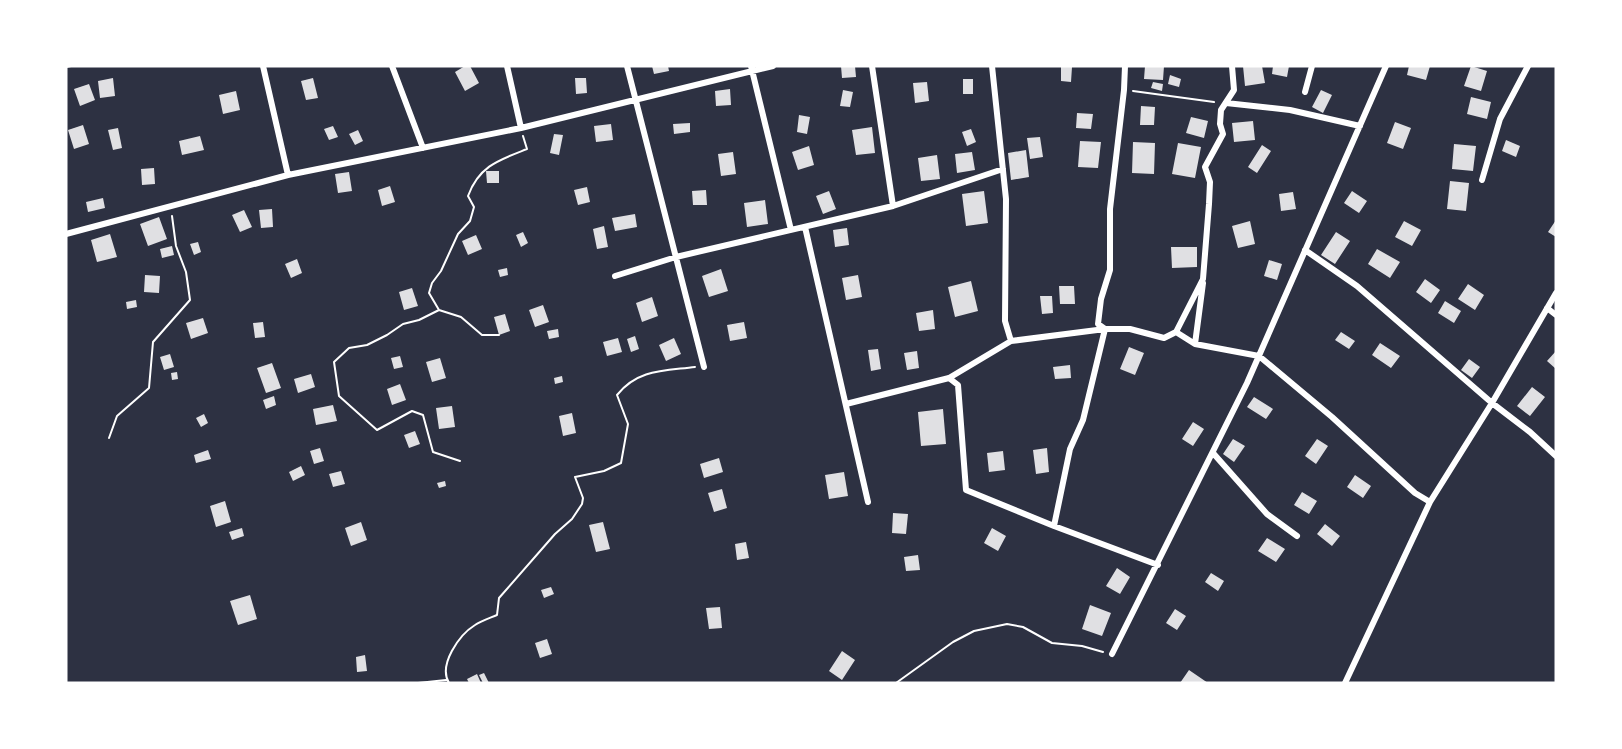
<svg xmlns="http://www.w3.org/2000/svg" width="1622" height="749" font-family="Roboto,sans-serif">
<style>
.building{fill:#e0e0e3}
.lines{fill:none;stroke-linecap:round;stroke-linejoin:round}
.path{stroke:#fff;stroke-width:2}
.minor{stroke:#fff;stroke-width:6}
</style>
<rect width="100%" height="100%" fill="#2d3142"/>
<path class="building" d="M465,66H470L479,83L465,91L455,72Z
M652,66H668L669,71L654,74Z
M841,66H855L856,77L842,78Z
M1145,66H1164L1163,80L1144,79Z
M1243,66H1262L1265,83L1245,86Z
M1273,66H1289L1287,77L1272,74Z
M1409,66H1430L1426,80L1407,75Z
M1471,66L1487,71L1481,91L1464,86Z
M1061,67H1072L1071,82L1061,81Z
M1170,75L1181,79L1179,87L1168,84Z
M113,78L115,96L100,98L98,81Z
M313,78L318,98L306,100L301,81Z
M575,78H586L587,93L576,94Z
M963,79H973V94H963Z
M927,82L929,101L915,103L913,83Z
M1153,82L1163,84L1162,91L1151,88Z
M89,84L95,100L80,106L74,89Z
M730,89L731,105L716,106L715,91Z
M843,90L853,92L850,107L840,106Z
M1321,90L1332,95L1323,113L1312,107Z
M236,91L240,110L223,114L219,95Z
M1471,97L1491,102L1487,119L1467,114Z
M1141,106L1155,107L1154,125H1140Z
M1077,113L1093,114L1091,129L1076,128Z
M799,115L810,117L807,134L797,132Z
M1191,117L1208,121L1204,138L1186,133Z
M1253,121L1255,140L1234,142L1232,123Z
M1395,122L1411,128L1403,149L1387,143Z
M690,123V132L674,134L673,124Z
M611,124L613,140L596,142L594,126Z
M83,125L89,144L74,149L68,130Z
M333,126L338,137L329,140L324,129Z
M872,127L875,153L856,155L852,130Z
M118,128L122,148L113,150L108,130Z
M971,129L976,142L967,146L962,132Z
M358,130L363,141L355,145L349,134Z
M554,134L563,135L559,155L550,153Z
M200,136L204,150L182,155L179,141Z
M1040,137L1043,157L1030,159L1027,138Z
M1506,140L1520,146L1516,157L1502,151Z
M1080,141L1101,142L1098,168L1078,167Z
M1133,142L1155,143L1154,174L1132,173Z
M1178,143L1201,147L1195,178L1172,174Z
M1454,144L1476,146L1473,171L1452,169Z
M1262,145L1271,151L1257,173L1248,167Z
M809,146L814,165L798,170L792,152Z
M1026,150L1029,177L1011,180L1008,153Z
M733,152L736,174L721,176L718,154Z
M972,152L975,170L957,173L955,154Z
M937,155L940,179L921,181L918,158Z
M154,168L155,184L142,185L141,169Z
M486,171H499V183H487Z
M349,172L352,191L338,193L335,174Z
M1450,181L1469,183L1466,211L1447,209Z
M390,186L395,202L382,206L378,190Z
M587,187L590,202L578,205L574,190Z
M706,190L707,205H693L692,191Z
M829,191L836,209L823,214L816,196Z
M984,191L988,223L966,226L962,194Z
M1352,191L1367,201L1359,213L1344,203Z
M1293,192L1296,209L1281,211L1279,194Z
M103,198L105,208L88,212L86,202Z
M765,200L768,224L747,227L744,203Z
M272,209L273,227L261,228L259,210Z
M244,210L252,227L240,232L232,215Z
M635,214L637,227L615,231L612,218Z
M159,217L167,239L148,246L140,224Z
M1556,220V237L1548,232Z
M1250,221L1255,244L1238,248L1232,226Z
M1404,221L1421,230L1412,246L1395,237Z
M604,226L608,247L597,249L593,229Z
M847,228L849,245L835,247L833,230Z
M523,232L528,243L521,247L516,235Z
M1336,232L1350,241L1335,264L1321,255Z
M110,234L117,257L97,262L91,240Z
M476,235L482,249L468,255L462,241Z
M198,242L201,252L194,255L190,244Z
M172,246L174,255L162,258L160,249Z
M1171,247H1197V267L1172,268Z
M1377,249L1400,262L1390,278L1368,264Z
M297,259L302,273L291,278L285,264Z
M1269,260L1282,264L1277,280L1264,276Z
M507,268L508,275L500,277L498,270Z
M721,269L728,291L709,297L702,276Z
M145,275L160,276L159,293L144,292Z
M858,275L862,297L846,300L842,278Z
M1425,279L1440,290L1431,303L1416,292Z
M971,281L978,311L955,317L948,287Z
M1468,284L1484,295L1475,310L1458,299Z
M1059,286H1074L1075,304H1060Z
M412,288L418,306L404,310L399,292Z
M1040,296H1052L1053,313L1042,314Z
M652,297L658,316L642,322L636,303Z
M136,300L137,307L127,309L126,302Z
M1445,301L1461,311L1454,323L1438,313Z
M543,305L549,322L535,327L529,310Z
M933,310L935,329L919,331L916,313Z
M505,314L510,331L499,335L494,317Z
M203,318L208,333L191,339L186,323Z
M263,322L265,337L255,338L253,323Z
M744,322L747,338L730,341L727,325Z
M558,329L559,337L549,339L547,331Z
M1341,332L1355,341L1349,349L1335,340Z
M635,336L639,349L631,352L627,339Z
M618,338L622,352L607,356L603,342Z
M674,338L681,354L666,361L659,345Z
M1380,343L1400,356L1391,368L1372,355Z
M1129,347L1144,353L1135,375L1120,369Z
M878,349L881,369L871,371L868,350Z
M917,351L919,368L907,370L904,353Z
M1556,351V369L1547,361Z
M170,354L174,367L164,370L160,357Z
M400,356L403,367L394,369L391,358Z
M440,358L446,378L432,382L426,362Z
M1469,359L1480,367L1472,378L1461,370Z
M272,363L281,388L266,393L257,368Z
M1070,365L1071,378L1055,379L1053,367Z
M177,372L178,379L172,380L171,373Z
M311,374L315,387L298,393L294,379Z
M562,376L563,382L555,384L554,378Z
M400,384L406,400L392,405L387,389Z
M1532,387L1545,397L1530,416L1517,406Z
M274,396L276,405L266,409L263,400Z
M1254,397L1273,409L1266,419L1247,407Z
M333,405L337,421L316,425L313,409Z
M452,406L455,427L439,429L436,408Z
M943,409L946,444L921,446L918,412Z
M572,413L576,433L563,436L559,416Z
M204,414L208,423L201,427L196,418Z
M1193,422L1204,429L1193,446L1182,439Z
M415,431L420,444L409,448L404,435Z
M1233,439L1245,446L1234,462L1223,454Z
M1317,439L1328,446L1316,464L1305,456Z
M320,448L324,461L314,464L310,451Z
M1047,448L1049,472L1036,474L1033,450Z
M208,450L211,459L196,463L194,455Z
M1003,451L1005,470L989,472L987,453Z
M719,458L723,472L704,478L700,464Z
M301,466L305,475L293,481L289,472Z
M341,471L345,484L333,487L329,474Z
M844,472L848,496L829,499L825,475Z
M1355,475L1371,486L1363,498L1347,487Z
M445,481L446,486L439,488L437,483Z
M722,489L727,508L714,512L708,493Z
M1302,492L1317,501L1309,514L1294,505Z
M225,501L231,522L216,527L210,506Z
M893,513L908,514L906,534L892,533Z
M361,522L367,540L351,546L345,528Z
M603,522L610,549L596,552L589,525Z
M1325,524L1340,536L1332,546L1317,534Z
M242,528L244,536L232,540L229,532Z
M992,528L1006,536L998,551L984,543Z
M1267,538L1285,549L1276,562L1258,551Z
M746,542L749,558L737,560L735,544Z
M918,555L920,570L906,571L904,557Z
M1117,568L1130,577L1120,594L1106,586Z
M1211,573L1224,581L1218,591L1205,582Z
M551,587L554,594L544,598L541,590Z
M250,595L257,619L238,625L230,601Z
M1090,605L1111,613L1102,636L1082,629Z
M720,607L722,628L709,629L706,608Z
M1175,609L1186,616L1177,630L1166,623Z
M547,639L552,654L540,658L535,643Z
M842,651L855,660L842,680L829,671Z
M365,655L367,671L357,672L356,657Z
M1189,670L1208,683H1180Z
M484,673L489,683H483L479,675Z
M477,674L481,683H469L467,679Z"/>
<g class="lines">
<path class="path" d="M66,67L71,66
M1133,91L1214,102
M439,310L419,320L403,324L387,335L367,345L349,348L334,362L339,396L377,430L412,411L423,415L433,452L460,461
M499,335H482L461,317L439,310L429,293L432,283L441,271L458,234L470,221L474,207L468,196C479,166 499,160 527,149L523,136
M109,438L117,416L149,388L153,342L190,300L186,272L176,246L172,216
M418,683L446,680
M449,683C438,665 459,635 475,625C481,621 490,618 497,615L499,598L555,534L572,519L582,504L583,498L575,477L604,471L621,463L628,424L617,395C638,369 664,371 695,367
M896,683L953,642L974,631L1007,624L1023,627L1052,643L1082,646L1103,652"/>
<path class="minor" d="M263,66L288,175
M392,66L423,148
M507,66L521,128
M627,66L704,367
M751,66L791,230
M992,66L1006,199L1005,321L1011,341
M1125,66L1124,90L1110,209V270L1101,299L1098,324L1105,329H1130L1164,338L1176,332
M1232,66L1234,90L1221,110L1220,124L1223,134L1205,167L1210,182L1209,204L1203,279L1176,332L1195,344L1259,356L1332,417L1415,493L1430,502
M1305,92L1312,66
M1226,103L1290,110L1360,126
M1482,180L1500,119L1528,66
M893,206L1003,169
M805,227L868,502
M66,234L288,175L521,128L773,66
M1305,250L1357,286L1492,403L1530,432L1556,456
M615,276L676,257L893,206L872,66
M1547,308L1556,315
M1195,344L1203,283
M949,378L958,385L966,490L1054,526L1158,565
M846,404L949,378L1011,341L1105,329L1083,420L1070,449L1054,526
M1213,453L1267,514L1297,536
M1112,654L1247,383L1386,66
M1345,683L1430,502L1492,403L1556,293"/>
</g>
<rect width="1622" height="749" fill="none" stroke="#ffffff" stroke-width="135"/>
</svg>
